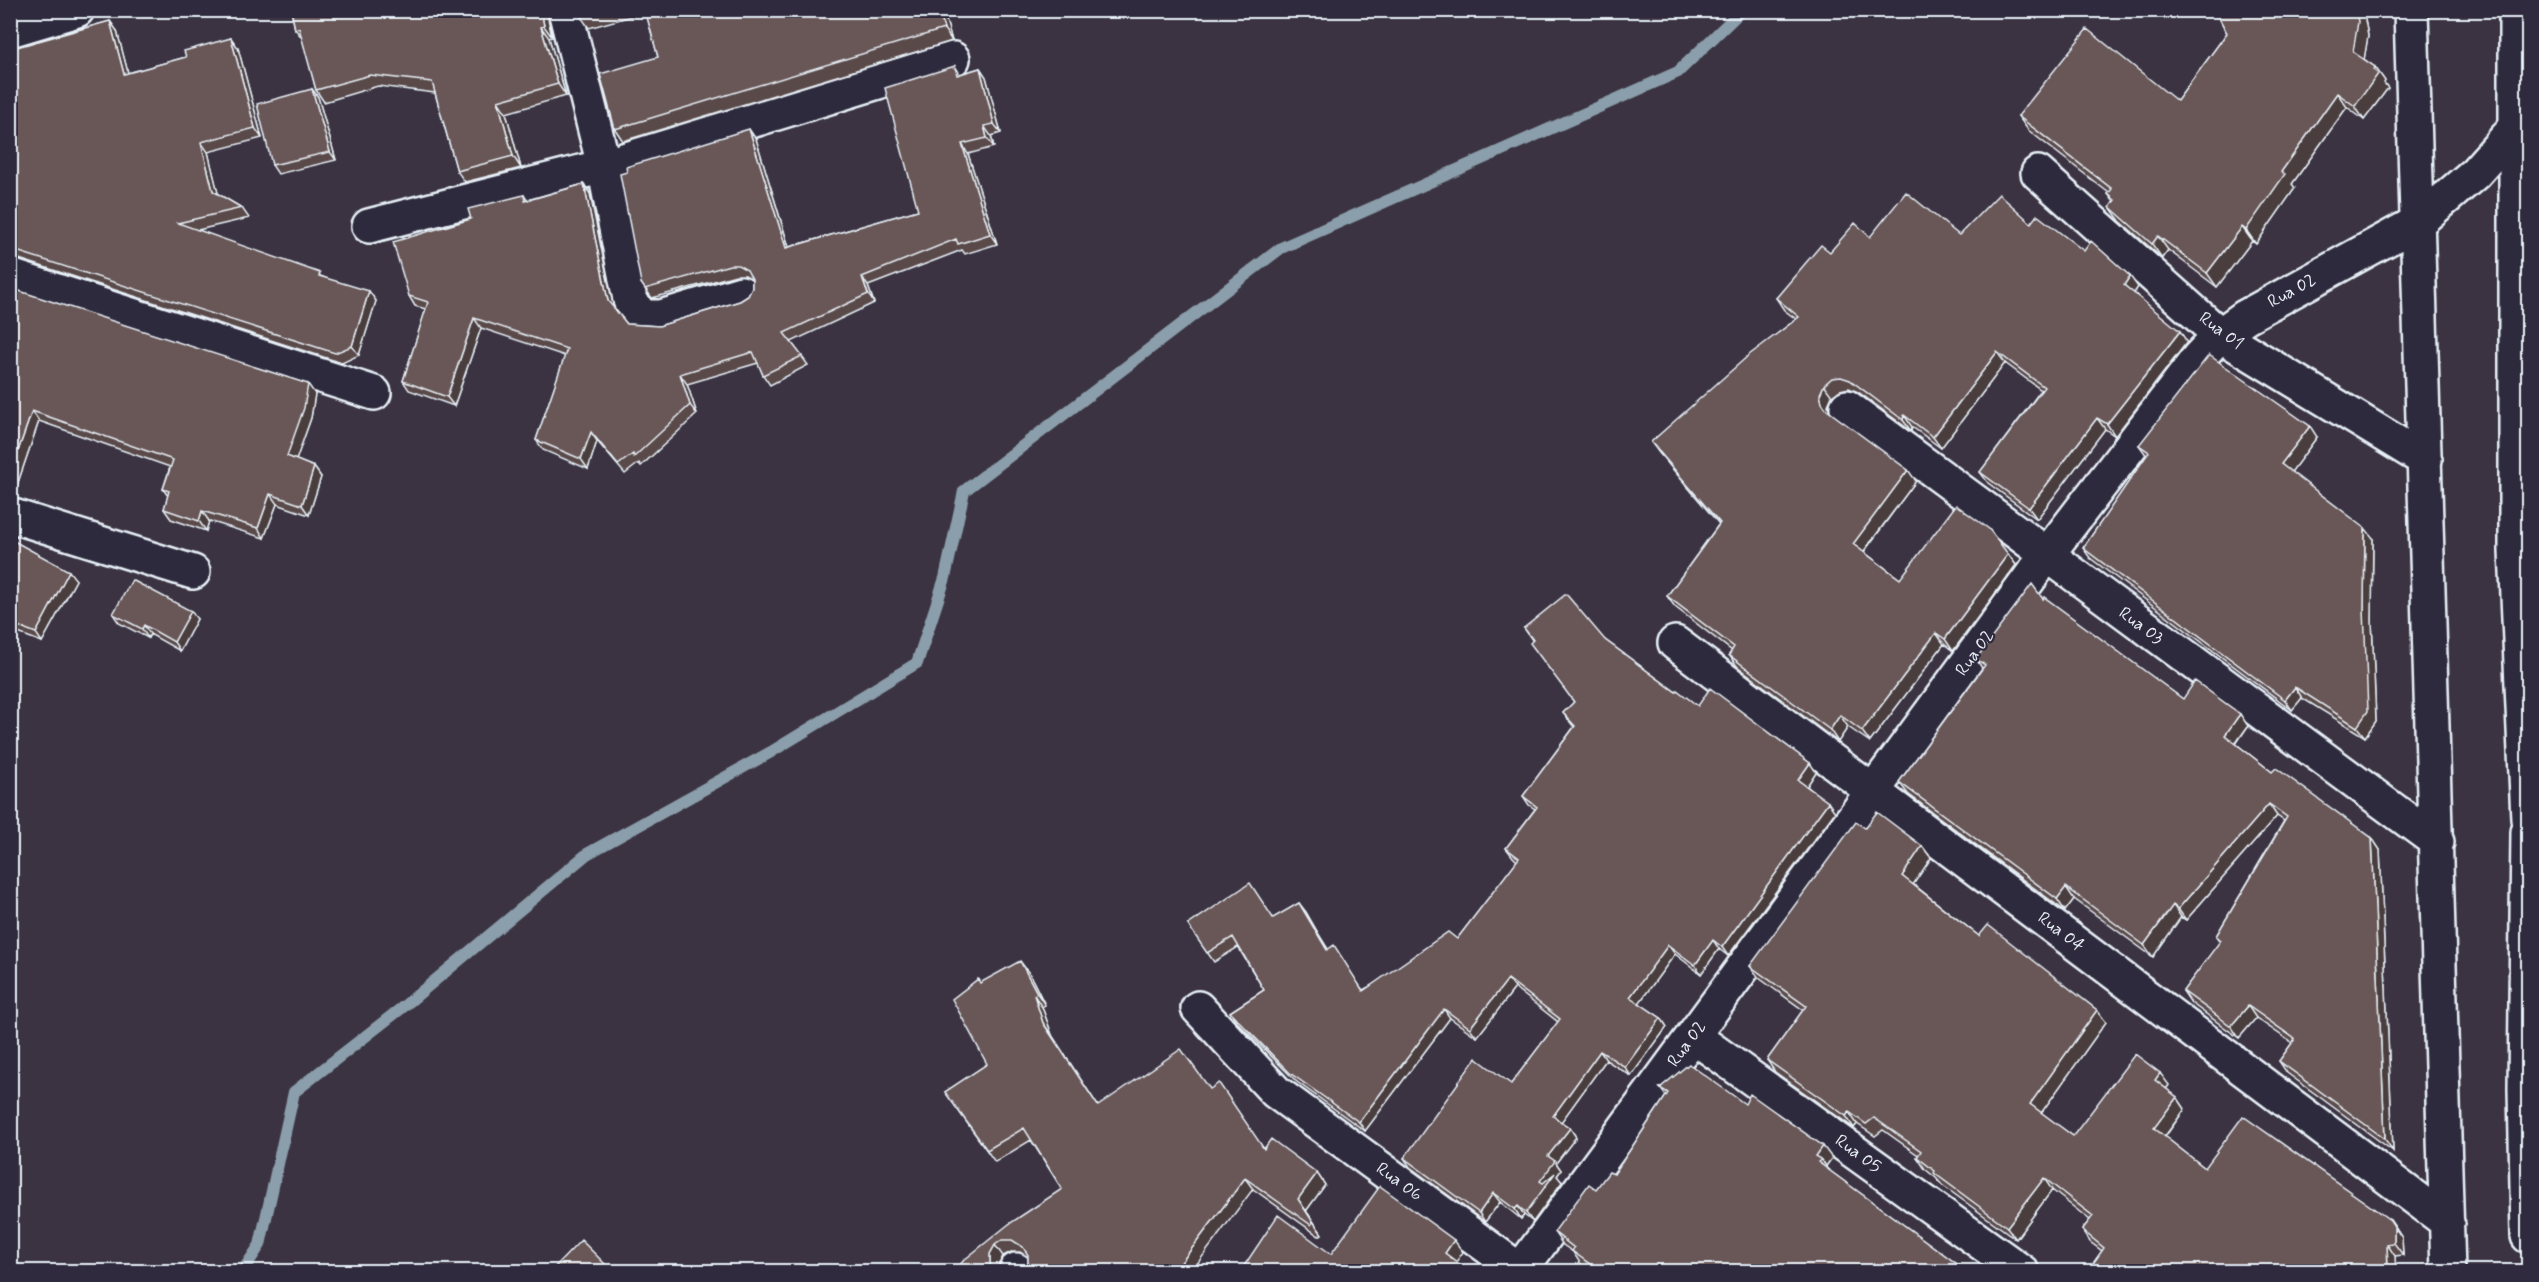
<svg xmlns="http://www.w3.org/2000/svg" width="2539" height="1282" font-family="Mynerve,sans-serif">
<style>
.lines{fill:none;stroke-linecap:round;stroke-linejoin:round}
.stream{stroke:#8b9eab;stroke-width:12}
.street-casing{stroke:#e8f1f8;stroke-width:38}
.primary-casing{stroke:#e8f1f8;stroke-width:38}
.street{stroke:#2f2a3d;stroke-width:33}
.primary{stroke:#2f2a3d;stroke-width:33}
.wall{fill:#5a4a4a;stroke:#e8f1f8;stroke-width:1.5}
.shaded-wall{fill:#4a3c3c;stroke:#e8f1f8;stroke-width:1.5}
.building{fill:#695656;stroke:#e8f1f8;stroke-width:1.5}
.labels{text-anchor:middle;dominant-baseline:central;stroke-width:4.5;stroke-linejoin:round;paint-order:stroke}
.street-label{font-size:18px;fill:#e8f1f8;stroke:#2f2a3d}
</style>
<rect width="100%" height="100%" fill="#3b3342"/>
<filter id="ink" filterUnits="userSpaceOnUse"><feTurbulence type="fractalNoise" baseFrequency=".0167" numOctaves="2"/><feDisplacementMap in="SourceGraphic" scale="12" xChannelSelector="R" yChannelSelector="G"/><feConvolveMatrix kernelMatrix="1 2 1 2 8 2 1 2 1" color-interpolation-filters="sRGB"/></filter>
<g filter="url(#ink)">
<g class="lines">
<path class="stream" d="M242,1272L260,1245L294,1092L403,1007L587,854L771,752L917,663L945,578L964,491L1281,248L1678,72L1742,10"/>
<defs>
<path id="street" d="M565,10L604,166L630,300L642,317H661L741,293
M2411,10L2448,1272
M10,30L77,10
M2038,173L2220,335L2425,460
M369,226L604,166L953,59
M10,276L374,393
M1847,407L2437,842
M10,515L193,572
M1675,643L2447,1222
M1198,1008L1276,1092L1522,1272
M1693,1036L2022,1272
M1016,1270L1018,1272
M1519,1272L2046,556L2198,358L2220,335L2245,317L2418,222L2475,173L2517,126"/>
<path id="primary" d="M2516,10V551L2528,819
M2528,832L2525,1089L2528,1236"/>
</defs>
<use href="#street" class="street-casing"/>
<use href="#primary" class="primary-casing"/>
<use href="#street" class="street"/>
<use href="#primary" class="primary"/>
</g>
<path class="wall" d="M291,10H547V14L552,37L549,38L566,96L506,113L521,168L465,182L457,171L435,93L378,86L324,102L316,90L303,39L295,29Z
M579,10H943L952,41L623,141L615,129L658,57L646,12L589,28L581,17Z
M2215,10H2366L2365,20L2368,36L2364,59L2375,67L2385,81L2384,83L2388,88L2364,120L2347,107L2292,184L2295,188L2256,244L2252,241L2217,287L2168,250L2162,258L2120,221L2110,207L2114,202L2108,194L2109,193L2028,130L2018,116L2177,101L2227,33Z
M110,21L117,31L128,73L186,57L231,38L238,48L262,138L208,152L218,194L242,208L249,218L198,230L323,277L376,301L359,355L342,363L16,258H10V49Z
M955,66L960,74L980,68L986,77L1001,133L991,136L994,147L968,154L997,244L965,254L962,250L868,286L874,303L791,342L808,365L770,385L763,375L758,363L687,384L697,414L641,466L639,463L625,474L597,441L588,469L543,450L536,440L565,356L481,328L454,406L409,390L403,381L426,309L415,306L409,296L471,219L524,195L527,200L584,184L590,194L614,308L627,324L659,326L740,301L748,296L752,288V279L745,275H736L652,298L641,283L756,139L789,247L918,210Z
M312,89L318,97L336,160L278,174L272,165Z
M2031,223L2084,251L2138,287L2134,293L2187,342L2115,436L2105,429L2037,519L1988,483L1980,472L2041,390L2005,363L1941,448L1912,427L1911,431L1858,392L1849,388L1840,390L1832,396L1828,405L1829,412L1916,481L1864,552L1900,579L2008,554L2016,565L1953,651L1944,644L1870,742L1848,727L1838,742L1737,666L1729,655L1732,651L1675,607L1667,596L1719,524L1659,453L1651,442L1796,319L1784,310L1776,298L1830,252L1870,237L1959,235Z
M10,288L315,394L311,418L296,460L314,467L321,477L309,515L277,504L264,538L209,521L206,531L171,519L164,509L168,496L163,489L170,467L39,421L13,497L10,498Z
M2317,437L2291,472L2373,538L2372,620L2376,721L2365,737L2302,698L2292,710L2090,558L2083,548L2147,456L2139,445Z
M10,539L76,580L42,642L10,630Z
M2043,599L2183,699L2248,726L2236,744L2272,772L2372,838L2380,850L2393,1151L2287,1073L2279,1061L2292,1043L2256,1018L2239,1038L2191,1003L2183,991L2220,942L2216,936L2284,821L2277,816L2186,920L2181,917L2153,957L2074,899L2065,911L1908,794L1899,782L1982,668L1976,659Z
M113,614L197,619L180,651L150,634L148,638L119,623Z
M1524,628L1605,640L1676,692L1698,706L1816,772L1807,786L1835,812L1728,956L1719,949L1701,974L1675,954L1639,1003L1661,1018L1667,1027L1631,1076L1606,1060L1561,1122L1570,1128L1576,1137L1556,1163L1561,1170L1557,1176L1562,1182L1533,1222L1524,1215L1521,1219L1500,1202L1485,1222L1410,1167L1404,1158L1511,1084L1558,1022L1515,988L1477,1037L1450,1018L1365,1131L1297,1082L1236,1021L1230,1012L1264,990L1238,947L1214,962L1188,925L1274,918L1299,903L1328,949L1363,990L1457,939L1517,861L1513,857L1506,848L1535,809L1529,805L1523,796L1574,727L1563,713L1574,702Z
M1865,828L1922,846L1931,858L1913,884L1979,936L2106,1022L2041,1113L2073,1136L2169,1085L2166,1089L2177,1097L2185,1109L2165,1137L2205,1168L2390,1220L2402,1238L2403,1255L2395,1256L2396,1272H2087L2102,1251L2090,1242L2082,1230L2090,1220L2052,1190L2016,1239L1942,1185L1936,1178L1925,1169L1917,1157L1918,1155L1883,1130L1875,1136L1857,1124L1854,1128L1775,1072L1767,1060L1803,1010L1759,978L1750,966Z
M1029,973L1045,1005L1042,1007L1052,1035L1098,1106L1210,1089L1264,1149L1317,1173L1325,1185L1306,1211L1322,1234L1319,1236L1253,1189L1028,1264V1257L1020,1252H1011L1003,1256L998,1266V1272H954L1062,1189L1031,1140L995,1162L945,1092L987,1064Z
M1660,1088L1745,1104L1832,1158L1826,1166L1827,1169L1968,1272H1592L1580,1263L1573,1252L1563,1245L1554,1232L1596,1189L1614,1174L1666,1096Z"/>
<path class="shaded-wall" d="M541,10H547V14L552,37L544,26Z
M939,10H943L952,41L944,29Z
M2356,10H2366L2365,20L2368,36L2363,66L2353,52Z
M110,21L117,31L131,84L124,74Z
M541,27L549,38L566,96L558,84Z
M231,38L238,48L262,138L255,128Z
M2375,67L2385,81L2384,83L2388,88L2364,120L2355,106Z
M980,68L986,77L1001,133L994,124Z
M312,89L318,97L336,160L330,152Z
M2337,93L2347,107L2292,184L2295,188L2256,244L2246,230L2281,172Z
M498,101L506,113L521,168L513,156Z
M984,126L991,136L994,147L987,138Z
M749,129L756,139L792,258L786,248Z
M201,142L208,152L220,201L213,191Z
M962,144L968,154L997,244L990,234Z
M584,184L590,194L614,310L608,301Z
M2242,227L2252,241L2217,287L2207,273Z
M2158,236L2168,250L2162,258L2152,244Z
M2130,276L2138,287L2132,296L2124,285Z
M862,277L868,286L874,303L868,294Z
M369,291L376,301L359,355L352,346Z
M474,318L481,328L454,406L447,397Z
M2180,331L2187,342L2115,436L2107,424Z
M1997,352L2005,363L1941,448L1933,437Z
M680,374L687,384L697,414L690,405Z
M308,384L315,394L311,418L294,466L287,456Z
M1824,385L1832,396L1828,405L1830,414L1822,403L1820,394Z
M32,411L39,421L13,497L10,493V474Z
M1904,415L1912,427L1911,431L1903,420Z
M2097,418L2105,429L2037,519L2029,508Z
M2310,426L2317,437L2289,475L2281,464Z
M591,432L597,441L588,469L581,459Z
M314,467L321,477L309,515L302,505Z
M1908,470L1916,481L1861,555L1853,544Z
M270,494L277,504L264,538L258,528Z
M202,511L209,521L206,531L199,521Z
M2365,528L2373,538L2372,620L2376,721L2365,737L2357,727L2364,609Z
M2008,554L2016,565L1953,651L1945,639Z
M69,571L76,580L42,642L36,633Z
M191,611L197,619L180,651L174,642Z
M144,625L150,634L148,638L142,629Z
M1936,633L1944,644L1870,742L1862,731Z
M2295,687L2302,698L2292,710L2285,700Z
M2240,714L2248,726L2233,747L2225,735Z
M1840,715L1848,727L1838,742L1830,730Z
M1810,763L1816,772L1805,789L1798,780Z
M1828,802L1835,812L1728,956L1722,947Z
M2269,804L2277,816L2186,920L2178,909Z
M2372,838L2380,850L2393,1151L2385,1139Z
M1922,846L1931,858L1911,888L1902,876Z
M2066,887L2074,899L2065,911L2057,899Z
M1299,903L1306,912L1333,959L1327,950Z
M2173,905L2181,917L2153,957L2144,945Z
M1713,940L1719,949L1701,974L1695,965Z
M1668,945L1675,954L1637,1006L1630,997Z
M1020,961L1029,973L1045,1005L1037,993Z
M1508,979L1515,988L1477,1037L1470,1028Z
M1034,995L1042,1007L1052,1035L1043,1023Z
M2248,1006L2256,1018L2239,1038L2231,1026Z
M1444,1009L1450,1018L1365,1131L1359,1122Z
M2097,1010L2106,1022L2039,1116L2030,1104Z
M1661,1018L1667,1027L1631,1076L1625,1067Z
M1600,1051L1606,1060L1559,1125L1553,1116Z
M2160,1073L2169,1085L2163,1093L2155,1080Z
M2177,1097L2185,1109L2162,1140L2154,1128Z
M1849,1112L1857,1124L1854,1128L1846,1116Z
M1570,1128L1576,1137L1556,1163L1561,1170L1557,1176L1562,1182L1533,1222L1526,1213L1540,1181L1548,1156Z
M1823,1146L1832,1158L1826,1166L1821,1160L1816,1156Z
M1317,1173L1325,1185L1306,1211L1322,1234L1298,1199Z
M1245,1178L1253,1189L1191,1272H1174Z
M2044,1178L2052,1190L2016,1239L2007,1227Z
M1493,1193L1500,1202L1485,1222L1479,1213Z
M1518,1206L1524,1215L1521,1219L1515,1209Z
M2394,1226L2402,1238L2403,1255L2394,1243Z
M1454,1240L1463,1252L1454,1265L1445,1253Z
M2387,1244L2395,1256L2396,1272H2388Z
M995,1245L1003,1256L998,1266V1272H994L990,1264V1254Z"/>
<path class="building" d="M291,10H541L544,26L541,27L558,84L498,101L513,156L457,171L432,82L370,75L316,90L299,28L295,29Z
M579,10H604L581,17Z
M645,10H939L944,29L615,129L600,74L658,57Z
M2215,10H2356L2358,22L2353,52L2375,67L2374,70L2378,74L2355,106L2337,93L2281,172L2285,174L2246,230L2242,227L2207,273L2158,236L2152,244L2110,207L2115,200L2108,194L2112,189L2018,116L2087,29L2177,101L2227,33Z
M110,21L124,74L186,57L184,51L231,38L255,128L201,142L213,191L242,208L178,223L320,273L319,276L369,291L352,346L335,353L10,249V49Z
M955,66L957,75L980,68L994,124L984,126L987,138L962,144L990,234L958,244L956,239L862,277L868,294L784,333L802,356L763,375L753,352L680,374L690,405L634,457L633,454L618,465L591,432L581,459L536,440L567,349L474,318L447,397L403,381L428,302L409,296L393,242L471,219L468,209L524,195L525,201L584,184L608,301L627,324L659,326L740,301L748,296L752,288V279L747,270L738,265H730L645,289L641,283L620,174L627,172L626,167L749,129L786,248L918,210L885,88Z
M312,89L330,152L272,165L257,104Z
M1906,192L1959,235L1999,194L2031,223L2037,215L2084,251L2091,241L2130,276L2124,285L2180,331L2107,424L2097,418L2029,508L1980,472L2044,387L1997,352L1933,437L1904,415L1903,420L1850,380L1841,377L1832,378L1824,385L1820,394L1822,403L1827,410L1908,470L1853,544L1900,579L1956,505L1989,529L2008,554L1945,639L1936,633L1862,731L1840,715L1830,730L1729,655L1734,647L1667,596L1720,523L1651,442L1749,355L1799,317L1776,298L1821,245L1830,252L1855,223L1870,237Z
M10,288L308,384L304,408L287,456L314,467L302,505L270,494L258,528L202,511L199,521L164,509L169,491L163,489L173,460L32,411L10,474Z
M2209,355L2310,426L2281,464L2365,528L2364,609L2368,711L2357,727L2295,687L2285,700L2083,548L2149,452L2139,445Z
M10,539L69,571L36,633L10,623Z
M132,580L191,611L174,642L144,625L142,629L113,614Z
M2032,584L2043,599L2044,597L2183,699L2195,681L2240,714L2225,735L2272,772L2276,768L2372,838L2385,1139L2279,1061L2295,1039L2248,1006L2231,1026L2183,991L2221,940L2216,936L2287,817L2269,804L2178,909L2173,905L2144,945L2066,887L2057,899L1899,782L1985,665L1976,659Z
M1566,594L1605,640L1676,692L1677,690L1698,706L1710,688L1810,763L1798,780L1828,802L1722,947L1713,940L1695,965L1668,945L1630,997L1661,1018L1625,1067L1600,1051L1553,1116L1570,1128L1548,1156L1555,1161L1540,1181L1543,1183L1555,1173L1526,1213L1518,1206L1515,1209L1493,1193L1479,1213L1404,1158L1476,1058L1511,1084L1560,1019L1508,979L1470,1028L1444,1009L1359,1122L1290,1073L1230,1012L1264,990L1233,937L1207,953L1188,925L1250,883L1273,918L1299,903L1327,950L1334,945L1363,991L1448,932L1457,939L1519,858L1506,848L1537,807L1523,796L1575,726L1563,713L1574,702L1530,643L1533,640L1524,628Z
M1877,812L1922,846L1902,876L1979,936L1988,925L2097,1010L2030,1104L2073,1136L2135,1054L2160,1073L2155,1080L2177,1097L2154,1128L2205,1168L2243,1116L2390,1220L2394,1226V1243L2387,1244L2388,1272H2087L2104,1248L2082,1230L2093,1216L2044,1178L2007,1227L1934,1173L1935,1171L1917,1157L1921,1151L1874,1118L1866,1124L1849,1112L1846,1116L1767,1060L1806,1006L1750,966L1856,822L1865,828Z
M1020,961L1037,993L1034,995L1043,1023L1098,1106L1181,1049L1210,1089L1219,1083L1264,1149L1271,1139L1317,1173L1298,1199L1313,1222L1311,1225L1245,1178L1174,1272H1024L1028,1264V1255L1023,1247L1012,1240H1002L995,1245L990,1254V1264L995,1272H954L964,1260L1009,1224L1062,1189L1024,1128L987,1150L945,1092L987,1064L952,999L978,979L980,983Z
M1689,1064L1745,1104L1750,1094L1823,1146L1816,1156L1821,1160L1818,1162L1968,1272H1601L1572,1251L1574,1248L1554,1232L1589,1184L1596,1189L1609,1172L1614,1174L1668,1093L1660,1088Z
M1380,1186L1454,1240L1445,1253L1466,1269L1464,1272H1240L1278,1215L1331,1254Z
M581,1240L613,1272H560L555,1267Z"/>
</g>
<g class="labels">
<g class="street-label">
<text transform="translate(2292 291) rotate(-29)">Rua 02</text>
<text transform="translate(2221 331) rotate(37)">Rua 01</text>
<text transform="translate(2141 626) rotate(36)">Rua 03</text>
<text transform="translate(1975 653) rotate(-54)">Rua 02</text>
<text transform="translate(2061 932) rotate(37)">Rua 04</text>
<text transform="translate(1687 1044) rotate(-54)">Rua 02</text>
<text transform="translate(1858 1154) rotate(36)">Rua 05</text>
<text transform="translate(1399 1182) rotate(36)">Rua 06</text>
</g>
</g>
<rect width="2539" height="1282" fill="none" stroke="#2f2a3d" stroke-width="36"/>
<rect x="18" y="18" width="2503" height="1246" fill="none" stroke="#e8f1f8" stroke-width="2" filter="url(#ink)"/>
</svg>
